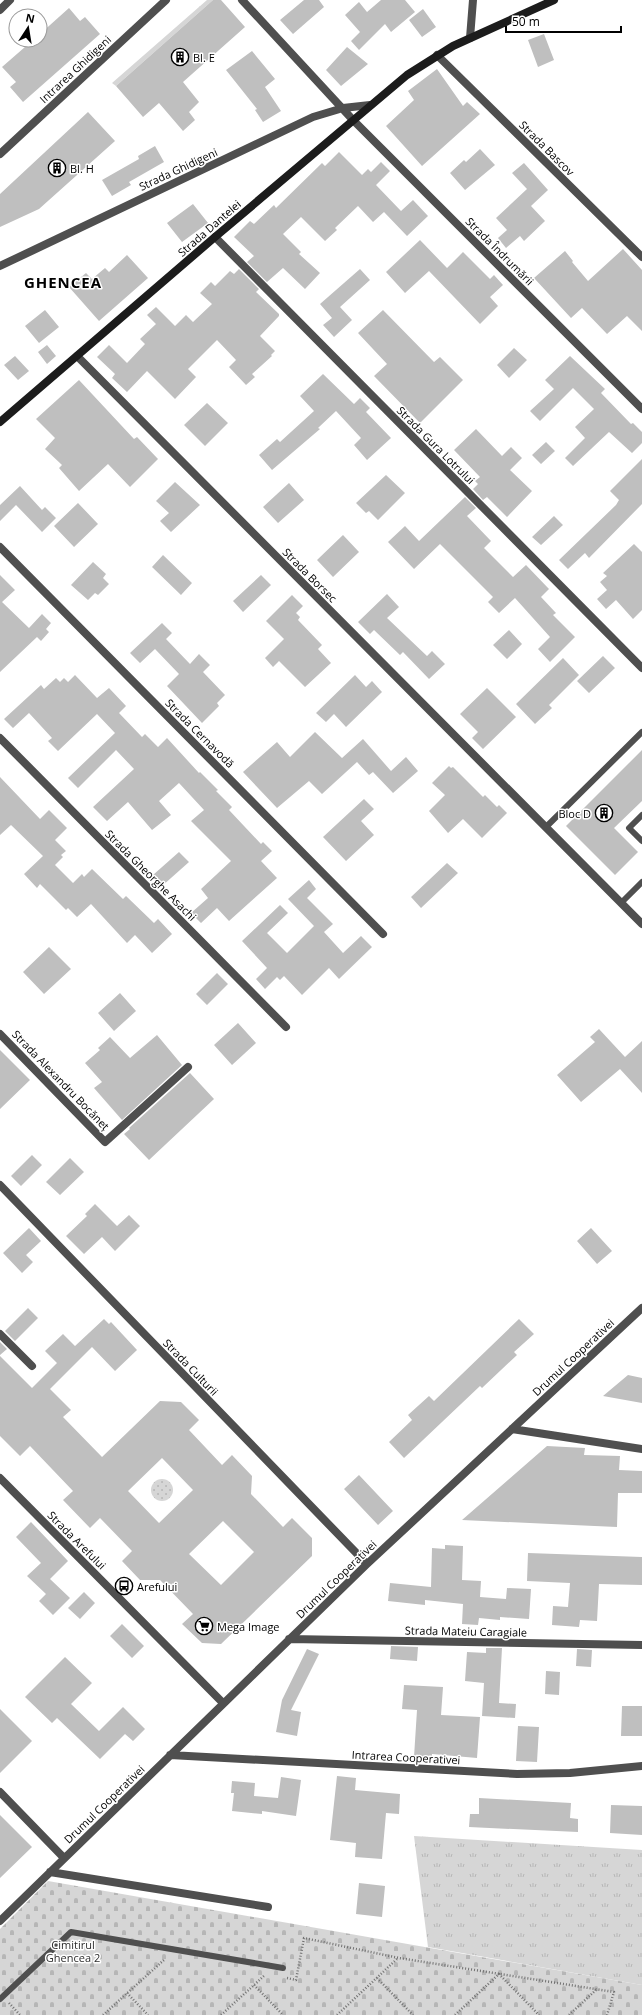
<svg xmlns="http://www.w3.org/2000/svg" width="642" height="2015" font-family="'Open Sans',sans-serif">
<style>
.grass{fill:url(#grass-tufts)}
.cemetery{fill:url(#cemetery-stones)}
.park{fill:url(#park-dots)}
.building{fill:#bfbfbf;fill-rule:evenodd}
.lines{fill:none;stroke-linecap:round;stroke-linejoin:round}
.path{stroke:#717171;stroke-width:2.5;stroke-dasharray:1 2;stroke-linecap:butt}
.lane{stroke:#4f4f4f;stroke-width:6}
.street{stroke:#4f4f4f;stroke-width:8}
.secondary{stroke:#1c1c1c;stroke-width:8}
.labels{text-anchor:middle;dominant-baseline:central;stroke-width:3;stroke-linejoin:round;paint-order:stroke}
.poi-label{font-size:11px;fill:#000;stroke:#fff;text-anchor:start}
.street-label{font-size:11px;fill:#000;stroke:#fff}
.park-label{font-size:11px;fill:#2d2d2d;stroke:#fff}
.district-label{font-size:15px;font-weight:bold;letter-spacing:1px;fill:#000;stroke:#fff}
</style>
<defs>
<pattern id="grass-tufts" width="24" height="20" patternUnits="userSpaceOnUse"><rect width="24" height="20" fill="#d6d6d6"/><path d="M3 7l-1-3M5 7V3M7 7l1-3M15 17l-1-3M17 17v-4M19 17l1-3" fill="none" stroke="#b6b6b6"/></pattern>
<pattern id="cemetery-stones" width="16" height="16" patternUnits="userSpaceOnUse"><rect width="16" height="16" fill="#d6d6d6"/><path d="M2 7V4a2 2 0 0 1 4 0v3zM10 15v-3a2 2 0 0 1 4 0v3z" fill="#b6b6b6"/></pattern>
<pattern id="park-dots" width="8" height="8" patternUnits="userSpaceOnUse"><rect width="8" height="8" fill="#d6d6d6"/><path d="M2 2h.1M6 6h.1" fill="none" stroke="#b6b6b6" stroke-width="1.8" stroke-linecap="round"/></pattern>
</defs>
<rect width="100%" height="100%" fill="#fff"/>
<path class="grass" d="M207,0H213L116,86L112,83Z
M414,1836L642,1850V1985L428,1947Z"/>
<path class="cemetery" d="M48,1881L642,1985V2015H0V1929Z"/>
<path class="park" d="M151 1490a11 11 0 1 1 22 0a11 11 0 1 1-22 0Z"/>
<path class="building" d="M213,0H221L245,27L183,82L199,102L189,112L195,120L183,131L159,103L143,117L116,86Z
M304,0H319L324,7L293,34L280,20Z
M381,0H405L415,12L391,32L385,24L359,50L351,41L360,32L345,15L359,2L367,12Z
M69,8L80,21L85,17L100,34L23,102L10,87L16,82L2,67L33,40H40V34Z
M423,9L436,27L422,37L409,20Z
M544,34L554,60L538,67L528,40Z
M347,47L368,64L341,86L326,70Z
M252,51L275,79L265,87L281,111L263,122L255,110L257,109L226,70Z
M437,69L463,106L467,102L480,114L422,166L386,126L414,100L408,91Z
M88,112L115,141L39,209L0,227V194Z
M155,146L164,162L129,182L131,185L112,196L102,180L139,159L138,156Z
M480,149L495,165L465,190L450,173L464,160L466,162Z
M339,152L362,175L368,169L371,172L381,162L390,171L376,185L401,211L413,200L428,216L407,236L384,212L373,222L358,206L335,228L337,230L325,241L301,217L283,234L301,252L299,254L320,273L305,289L283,268L267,282L247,262L254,256L234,237L250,221L254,224L274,205L276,208L322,163L325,166Z
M524,163L548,190L531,206L545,221L524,241L520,236L506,248L498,238L507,230L496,218L527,189L512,173Z
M193,204L208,223L182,242L167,223Z
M420,240L447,268L463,252L490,279L494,275L503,285L490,297L498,306L480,324L429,271L405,293L386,272Z
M623,249L642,270V331L627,316L607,334L582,308L571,318L534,278L565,251L573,261L572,262L588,281Z
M127,255L148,278L99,321L69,287L86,273L92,279L105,268L109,272Z
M239,269L259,289L256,292L279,314V316L260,336L275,351L271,355L272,356L252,374L255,377L246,385L229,367L236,360L217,340L188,369L196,377L175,399L147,371L127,392L112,378L115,374L97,357L109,345L127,363L145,344L140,339L156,324L147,315L156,307L175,326L186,315L193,322L212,304L200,293L211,282L215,286L230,271L234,274Z
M360,269L370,280L340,307L352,320L334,337L323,325L332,318L320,304Z
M45,310L59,327L39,343L25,326Z
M383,310L434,362L440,357L463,380L420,423L374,376L387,364L358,333Z
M47,345L56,356L47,364L38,352Z
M514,348L527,360L509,378L497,365Z
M15,356L29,371L18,380L4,365Z
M570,356L605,389L601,393L631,424L633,423L642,432V443L632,453L609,432L573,466L565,458L585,438L575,427L594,409L573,388L540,421L530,411L554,389L545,380Z
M323,374L354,404L360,398L370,408L366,412L391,438L367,460L354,445L361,438L336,411L318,428L320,429L272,470L259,455L277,439L280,442L314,411L300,396Z
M79,380L134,439L137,437L158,459L130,487L108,464L79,491L59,468L62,465L45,449L55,438L36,419Z
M207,403L228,423L205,446L184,425Z
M476,429L502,456L511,447L522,458L510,470L532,491L507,517L487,497L483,500L473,489L478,484L475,481L480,477L454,450Z
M546,442L555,451L541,464L532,455Z
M642,459V504L589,558L585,553L568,569L559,560L616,505L619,500L610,491Z
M386,475L405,493L378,520L369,511L366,513L356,503Z
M175,482L200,505L171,532L160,521L169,513L156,501Z
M289,483L304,500L278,523L263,507Z
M20,486L42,510L45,507L56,518L42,532L16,505L0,521V505Z
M465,497L476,508L467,516L491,541L484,548L513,577L526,565L549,589L541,597L556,613L553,615L575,637L550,662L538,649L550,637L515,598L499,613L488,602L493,597L440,544L414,569L388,542L405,526L419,541Z
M78,503L98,524L74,547L54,526Z
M554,516L563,525L541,545L532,537Z
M343,535L359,552L333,577L317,560Z
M634,544L642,552V610L633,619L616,600L606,609L597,599L607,590L600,582L607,576L603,573Z
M163,555L192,583L181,595L152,567Z
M93,562L106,574L103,578L109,584L98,595L95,593L88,600L71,585Z
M0,575L15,590L2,602L29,628L42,614L51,623L46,629L49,632L41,641L37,637L0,672Z
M261,575L271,585L243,612L233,601Z
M387,594L399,607L387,618L427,656L432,651L445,664L429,679L403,652L400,655L374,630L370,634L358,622Z
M292,595L303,606L296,613L300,617L298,620L322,645L318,649L331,663L305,687L279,661L273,667L265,658L284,639L266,621Z
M162,623L172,633L166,639L190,664L199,654L210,665L203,672L225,695L217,703L219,706L202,723L167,686L179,674L155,649L140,663L130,653Z
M509,630L522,644L507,659L493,645Z
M603,656L615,668L589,693L577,681Z
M563,658L579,675L549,705L552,708L535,724L516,704Z
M75,675L97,698L109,688L126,706L119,713L142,737L145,734L158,747L167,738L199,773L200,772L218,790L216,791L232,807L229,810L261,844L263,842L272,851L261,861L277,878L229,921L217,908L201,923L191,913L208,898L201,889L231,861L191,821L204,810L179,783L159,801L171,815L152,830L128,802L107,821L93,807L134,769L116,750L78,788L68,778L115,733L97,714L58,751L48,741L52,738L29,713L13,728L4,719L41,685L44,689L56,678L60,682L64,678L68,682Z
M355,675L366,687L372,681L382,692L346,727L334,714L326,722L316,713Z
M487,688L516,717L483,749L472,738L478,732L460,714Z
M315,732L342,758L363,739L391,771L406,757L418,771L393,793L373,772L369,775L357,762L322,794L309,781L277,808L243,772L277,742L290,757Z
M642,750V801L614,828L638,852L615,875L566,826Z
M449,766L451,768L453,767L483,797L485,795L497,807L499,805L507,813L482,838L463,819L448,833L429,811L445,795L432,783Z
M0,777L40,819L49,810L67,828L55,840L66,851L61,855L63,857L55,865L73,883L82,874L84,877L92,869L123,899L126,896L154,923L158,919L172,934L152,953L135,935L127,943L91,904L77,917L68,908L66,910L40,884L37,888L24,874L43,856L11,825L0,835Z
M364,799L374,809L361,821L374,835L346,861L323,837Z
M179,852L189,862L162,886L153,875Z
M447,863L458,873L421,908L411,897Z
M309,880L316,889L307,898L333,924L324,932L343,953L361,936L372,947L339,979L329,968L302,995L284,976L280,980L277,977L265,989L256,979L267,968L242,941L280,905L288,913L267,933L287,953L314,926L288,899Z
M49,947L71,969L44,994L23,972Z
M217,973L228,984L207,1005L196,994Z
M120,993L136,1011L114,1031L98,1013Z
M238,1023L256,1043L232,1065L214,1045Z
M599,1029L625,1057L642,1041V1093L620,1069L581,1102L557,1075L595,1042L590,1037Z
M157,1035L182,1065L122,1120L94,1088L102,1082L85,1063L100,1050L98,1048L110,1037L130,1058Z
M0,1050L30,1080L0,1109Z
M190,1073L214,1099L149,1160L124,1134L130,1129L129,1128Z
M32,1155L42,1165L21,1186L11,1176Z
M70,1158L84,1172L60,1195L46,1182Z
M95,1204L117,1226L129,1215L140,1226L115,1251L102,1237L84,1254L66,1236L87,1216L85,1214Z
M29,1228L41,1241L26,1255L33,1262L22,1273L3,1253Z
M591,1228L612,1251L597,1264L577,1241Z
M28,1308L38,1318L15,1341L5,1331Z
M104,1319L109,1324L111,1322L137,1350L115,1371L92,1347L50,1389L71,1410L63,1417L102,1457L160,1401L181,1402L199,1420L189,1430L222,1465L232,1455L252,1476L251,1494L283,1527L292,1518L312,1538V1556L221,1644L202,1643L182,1624L193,1614L160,1580H140L122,1561L132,1551L100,1518L90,1528L63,1500L73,1491L30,1446L20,1456L0,1436V1356L32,1388L57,1363L45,1351L63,1334L75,1346ZM162,1458L193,1490L159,1523L128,1491ZM223,1521L254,1552L221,1585L189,1554Z
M519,1319L534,1334L514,1352L517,1355L482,1388L480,1386L404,1458L389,1442L412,1420L408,1415L429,1396L434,1401Z
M0,1342L7,1349L0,1355Z
M628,1375L642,1378V1403L603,1396Z
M547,1446L585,1448L584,1455L620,1456L619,1470L642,1471V1493H618L617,1527L462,1520Z
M359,1475L393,1511L378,1525L344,1489Z
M31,1522L68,1561L50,1579L70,1598L53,1615L39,1601L46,1594L27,1576L41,1563L16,1537Z
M445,1545L463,1546L462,1580L481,1581L480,1597L506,1599L507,1588L531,1589L529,1619L500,1617V1620L479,1618L478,1625L462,1624L463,1604L425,1600V1605L388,1601L390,1583L431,1587L432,1548L445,1549Z
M528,1553L642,1557V1585L599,1584L597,1621L580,1620L579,1627L552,1625L553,1606L568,1607L570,1583L527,1581Z
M84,1592L95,1603L80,1619L68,1608Z
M122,1624L144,1646L132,1658L110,1636Z
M391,1646L418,1647L417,1661L390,1659Z
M486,1648H502L499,1703L516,1704L515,1718L482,1716L484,1683L465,1681L467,1652L486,1653Z
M307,1649L319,1654L291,1710L301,1712L297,1736L276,1732L282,1700Z
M577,1649L592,1650L591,1667L576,1666Z
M65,1657L92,1683L71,1704L99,1731L123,1707L145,1729L133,1741L125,1734L100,1759L57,1718L52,1723L25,1697Z
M546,1671L560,1672L559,1695L545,1694Z
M404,1685L443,1687L441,1715L480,1717L477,1758L432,1754V1758L414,1757L417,1710L402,1709Z
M622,1706H642V1736H621Z
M0,1709L32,1741L0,1773Z
M518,1726L539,1727L537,1762L516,1761Z
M337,1776L356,1778L355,1790L400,1794L399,1814L386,1813L382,1859L355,1857L356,1843L330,1840Z
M281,1777L301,1780L296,1816L262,1811V1814L232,1811L234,1793H231L232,1781L255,1783L254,1796L278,1798Z
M479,1798L571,1803L570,1818L578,1819V1832L469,1827L470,1814H479Z
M611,1805L642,1806V1835L610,1833Z
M0,1815L32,1847L0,1878Z
M359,1883L385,1886L382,1917L356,1914Z"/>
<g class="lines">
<path class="path" d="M287,1978L296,1980L304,1938L399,1958L614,1992L607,2015
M377,1978L413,2015
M254,1985L283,2015
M127,1993L148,2015
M9,2003L20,2015
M103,2015L165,1959
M221,2015L265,1975
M337,2015L398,1958
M455,2015L499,1974L539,2015
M569,2015L597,1989"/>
<path class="lane" d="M642,815L629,828L642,841
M546,827L642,732
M621,903L642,882
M0,1999L71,1932L283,1968"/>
<path class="street" d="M242,0L353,120L642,409
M0,10L10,0
M470,38L473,0
M437,55L642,257
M0,154L166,0
M215,237L642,668
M0,266L313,117L343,108L370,105
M77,356L642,924
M0,547L383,934
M0,738L286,1027
M0,1034L105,1142L188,1067
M0,1185L367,1564
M0,1334L32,1366
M512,1429L642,1449
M0,1478L223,1703
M289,1639L642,1645
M170,1755L517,1774L570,1773L642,1766
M0,1792L64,1858
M50,1872L268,1907
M0,1921L367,1564L642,1308"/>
<path class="secondary" d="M0,422L215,237L407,75L453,46L554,0"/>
</g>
<defs>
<symbol id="building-ring" viewBox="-11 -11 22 22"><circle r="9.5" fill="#fff" stroke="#000" stroke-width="1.5"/><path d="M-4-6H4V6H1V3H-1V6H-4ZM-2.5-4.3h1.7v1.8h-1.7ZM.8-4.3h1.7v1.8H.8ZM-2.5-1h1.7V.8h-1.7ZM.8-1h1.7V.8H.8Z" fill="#000"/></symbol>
<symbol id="bus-ring" viewBox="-11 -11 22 22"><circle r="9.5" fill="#fff" stroke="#000" stroke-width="1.5"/><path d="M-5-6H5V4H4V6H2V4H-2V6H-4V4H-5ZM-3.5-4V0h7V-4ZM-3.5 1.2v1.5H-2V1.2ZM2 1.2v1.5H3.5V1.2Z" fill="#000"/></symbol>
<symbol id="supermarket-ring" viewBox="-11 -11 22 22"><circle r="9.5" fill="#fff" stroke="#000" stroke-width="1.5"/><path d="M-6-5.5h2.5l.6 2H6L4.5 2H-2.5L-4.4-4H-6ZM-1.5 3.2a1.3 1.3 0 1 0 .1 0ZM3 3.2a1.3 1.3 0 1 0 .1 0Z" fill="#000"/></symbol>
</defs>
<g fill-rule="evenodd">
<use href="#building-ring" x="170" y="47" width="20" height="20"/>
<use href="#building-ring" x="47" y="158" width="20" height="20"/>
<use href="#building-ring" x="594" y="803" width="20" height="20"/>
<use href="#bus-ring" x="114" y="1576" width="20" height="20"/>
<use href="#supermarket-ring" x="194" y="1616" width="20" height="20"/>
</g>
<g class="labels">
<g class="poi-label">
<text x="193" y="57">Bl. E</text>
<text x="70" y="168">Bl. H</text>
<text x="591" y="813" text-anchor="end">Bloc D</text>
<text x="137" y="1586">Arefului</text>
<text x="217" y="1626">Mega Image</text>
</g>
<g class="street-label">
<text transform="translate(75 69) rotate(-43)">Intrarea Ghidigeni</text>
<text transform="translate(547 148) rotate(45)">Strada Bascov</text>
<text transform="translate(178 169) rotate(-25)">Strada Ghidigeni</text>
<text transform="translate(209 228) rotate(-41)">Strada Dantelei</text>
<text transform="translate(500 251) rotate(45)">Strada Îndrumării</text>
<text transform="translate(436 445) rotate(45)">Strada Gura Lotrului</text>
<text transform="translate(310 575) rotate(45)">Strada Borsec</text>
<text transform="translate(200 733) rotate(45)">Strada Cernavodă</text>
<text transform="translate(151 875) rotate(45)">Strada Gheorghe Asachi</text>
<text transform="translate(61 1080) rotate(46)">Strada Alexandru Bocăneț</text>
<text transform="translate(573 1357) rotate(-43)">Drumul Cooperativei</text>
<text transform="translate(191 1367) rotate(46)">Strada Culturii</text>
<text transform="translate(77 1540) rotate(45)">Strada Arefului</text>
<text transform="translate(336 1579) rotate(-44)">Drumul Cooperativei</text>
<text transform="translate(466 1631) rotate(1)">Strada Mateiu Caragiale</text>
<text transform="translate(406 1757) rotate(3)">Intrarea Cooperativei</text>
<text transform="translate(104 1804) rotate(-44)">Drumul Cooperativei</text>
</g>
<g class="park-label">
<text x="73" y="1944">Cimitirul<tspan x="73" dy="13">Ghencea 2</tspan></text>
</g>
<g class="district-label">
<text x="63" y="282">GHENCEA</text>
</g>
</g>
<g transform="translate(28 28) rotate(12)"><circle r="19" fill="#ffffff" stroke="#999999"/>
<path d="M0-3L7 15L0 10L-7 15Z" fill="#000000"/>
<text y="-6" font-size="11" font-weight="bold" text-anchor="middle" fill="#000000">N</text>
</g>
<path d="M506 26v6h115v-6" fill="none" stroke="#000000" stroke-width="2"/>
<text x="512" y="26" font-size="12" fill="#000000" stroke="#ffffff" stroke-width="3" paint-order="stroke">50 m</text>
</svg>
